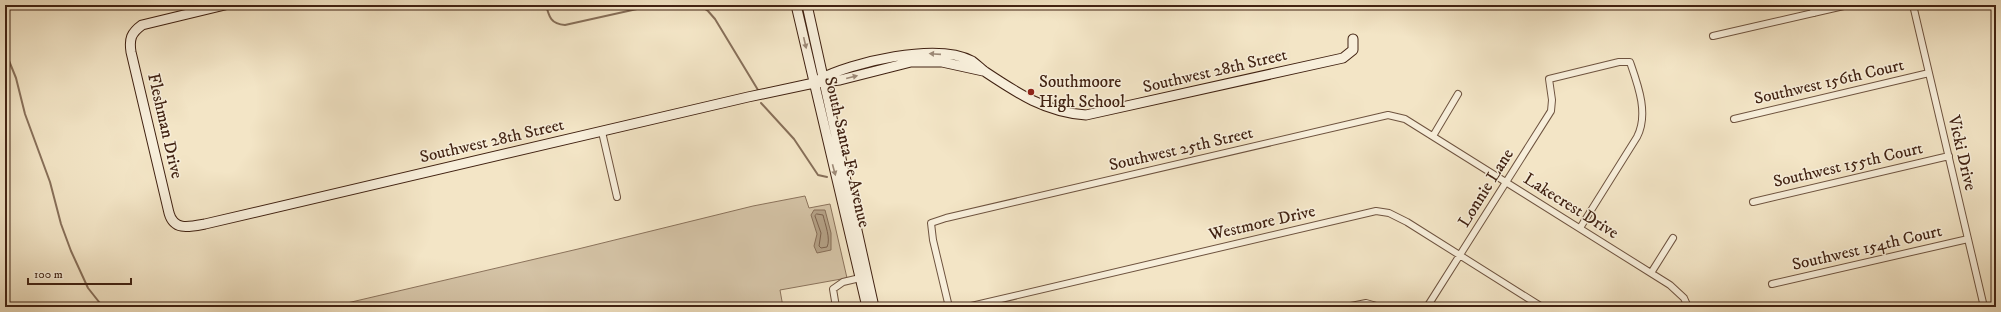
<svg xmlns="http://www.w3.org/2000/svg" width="2001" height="312" font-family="'IM FELL DW Pica',serif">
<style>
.green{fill:#d5c4a7;stroke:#8b735c}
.water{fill:#b6a389;stroke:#876f59}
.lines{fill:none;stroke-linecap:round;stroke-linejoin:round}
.shore{stroke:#7c624e;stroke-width:1}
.stream{stroke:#876f59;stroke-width:2}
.street-casing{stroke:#6e533f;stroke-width:8}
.secondary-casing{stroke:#412212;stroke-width:11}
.street{stroke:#f7eeda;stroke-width:6}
.secondary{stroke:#f7eeda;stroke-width:9}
.oneway{fill:#9c8876}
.poi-dot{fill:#8f2418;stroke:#f7eeda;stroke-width:1.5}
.labels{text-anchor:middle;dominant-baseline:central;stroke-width:3;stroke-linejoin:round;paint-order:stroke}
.street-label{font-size:17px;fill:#412212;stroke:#f7eeda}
.poi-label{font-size:17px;fill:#412212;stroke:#f7eeda;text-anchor:start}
</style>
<rect width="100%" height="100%" fill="#f3e5c6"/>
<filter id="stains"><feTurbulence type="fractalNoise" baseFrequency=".005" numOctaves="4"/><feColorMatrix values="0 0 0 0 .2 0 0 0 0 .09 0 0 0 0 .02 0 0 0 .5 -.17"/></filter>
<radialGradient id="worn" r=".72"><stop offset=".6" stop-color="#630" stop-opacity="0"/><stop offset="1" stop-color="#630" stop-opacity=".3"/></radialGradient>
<path class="green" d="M805,196L809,208L830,204L847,278L780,290L783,307H330L578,249L753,206Z"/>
<path class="water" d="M814,210H825L831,233V250L817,253L814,246L817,234L811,215Z"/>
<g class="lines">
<path class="shore" d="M817,214L823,215C825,224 831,239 827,247L821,248L819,246L821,233L815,216Z"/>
<path class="stream" d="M546,5C549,17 551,24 565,25L655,5
M699,5L708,11L715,19L758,90
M5,51L16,78L25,114L50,182L61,224L71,251L88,288L103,307
M761,103L794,139L818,175L827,177"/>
<defs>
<path id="street" d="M1812,5L1814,13
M1913,5L1984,307
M1713,36L1848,5
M1734,119L1929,73
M602,132L617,197
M1433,136L1458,94
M1753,202L1949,156
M1651,273L1673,238
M1772,284L1968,239
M836,307L833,289L843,282L860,278
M949,307L933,240L931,223L946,218L1388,115L1405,119L1670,285L1684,298L1688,307
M967,307L1376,211L1389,213L1407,222L1542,307
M1346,307L1366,303L1380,307
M1427,307L1551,111L1552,100L1549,79L1619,62H1630C1638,85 1649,114 1637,137L1580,228"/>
<path id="secondary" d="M225,5L142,25C131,33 129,39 131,52L169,213C174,231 189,227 205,224L748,97L814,83L840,80L911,62H942L983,71
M796,5L867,307
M807,5L874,307
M818,80C852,62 937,42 972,61C976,64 980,68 984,71C1017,93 1045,112 1086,115L1343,58L1353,50V39"/>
</defs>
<use href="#street" class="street-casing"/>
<use href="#secondary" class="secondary-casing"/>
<use href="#street" class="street"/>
<use href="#secondary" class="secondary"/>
</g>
<defs><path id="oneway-solid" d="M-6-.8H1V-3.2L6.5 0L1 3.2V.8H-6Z"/></defs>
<g class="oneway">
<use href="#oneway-solid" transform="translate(805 43) rotate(77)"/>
<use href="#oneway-solid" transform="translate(935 54) rotate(-176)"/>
<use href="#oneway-solid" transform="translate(852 77) rotate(-14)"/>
<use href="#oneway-solid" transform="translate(834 170) rotate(75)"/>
</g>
<circle class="poi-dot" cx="1031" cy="92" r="4"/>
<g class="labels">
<g class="street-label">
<text transform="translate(1215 71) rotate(-13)">Southwest 28th Street</text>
<text transform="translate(1829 82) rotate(-13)">Southwest 156th Court</text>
<text transform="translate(165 126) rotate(77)">Fleshman Drive</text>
<text transform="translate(492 141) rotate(-13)">Southwest 28th Street</text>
<text transform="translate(1181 149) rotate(-13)">Southwest 25th Street</text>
<text transform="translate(847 152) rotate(77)">South Santa Fe Avenue</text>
<text transform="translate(1962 153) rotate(77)">Vicki Drive</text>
<text transform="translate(1848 165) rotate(-13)">Southwest 155th Court</text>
<text transform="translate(1486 188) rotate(-58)">Lonnie Lane</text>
<text transform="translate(1571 206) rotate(32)">Lakecrest Drive</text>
<text transform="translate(1262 223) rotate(-13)">Westmore Drive</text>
<text transform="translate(1867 248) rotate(-13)">Southwest 154th Court</text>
</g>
<g class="poi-label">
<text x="1039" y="82">Southmoore<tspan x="1039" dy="20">High School</tspan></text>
</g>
</g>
<rect width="2001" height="312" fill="none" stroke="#f3e5c6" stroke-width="20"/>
<rect x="6" y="6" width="1989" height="300" fill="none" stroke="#412212" stroke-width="2"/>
<rect x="10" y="10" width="1981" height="292" fill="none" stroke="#412212"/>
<path d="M28 278v6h103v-6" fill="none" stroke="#412212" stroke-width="2"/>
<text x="34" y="278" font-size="12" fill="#412212" stroke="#f7eeda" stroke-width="3" paint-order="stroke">100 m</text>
<rect width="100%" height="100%" filter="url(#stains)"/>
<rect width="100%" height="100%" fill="url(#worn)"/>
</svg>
